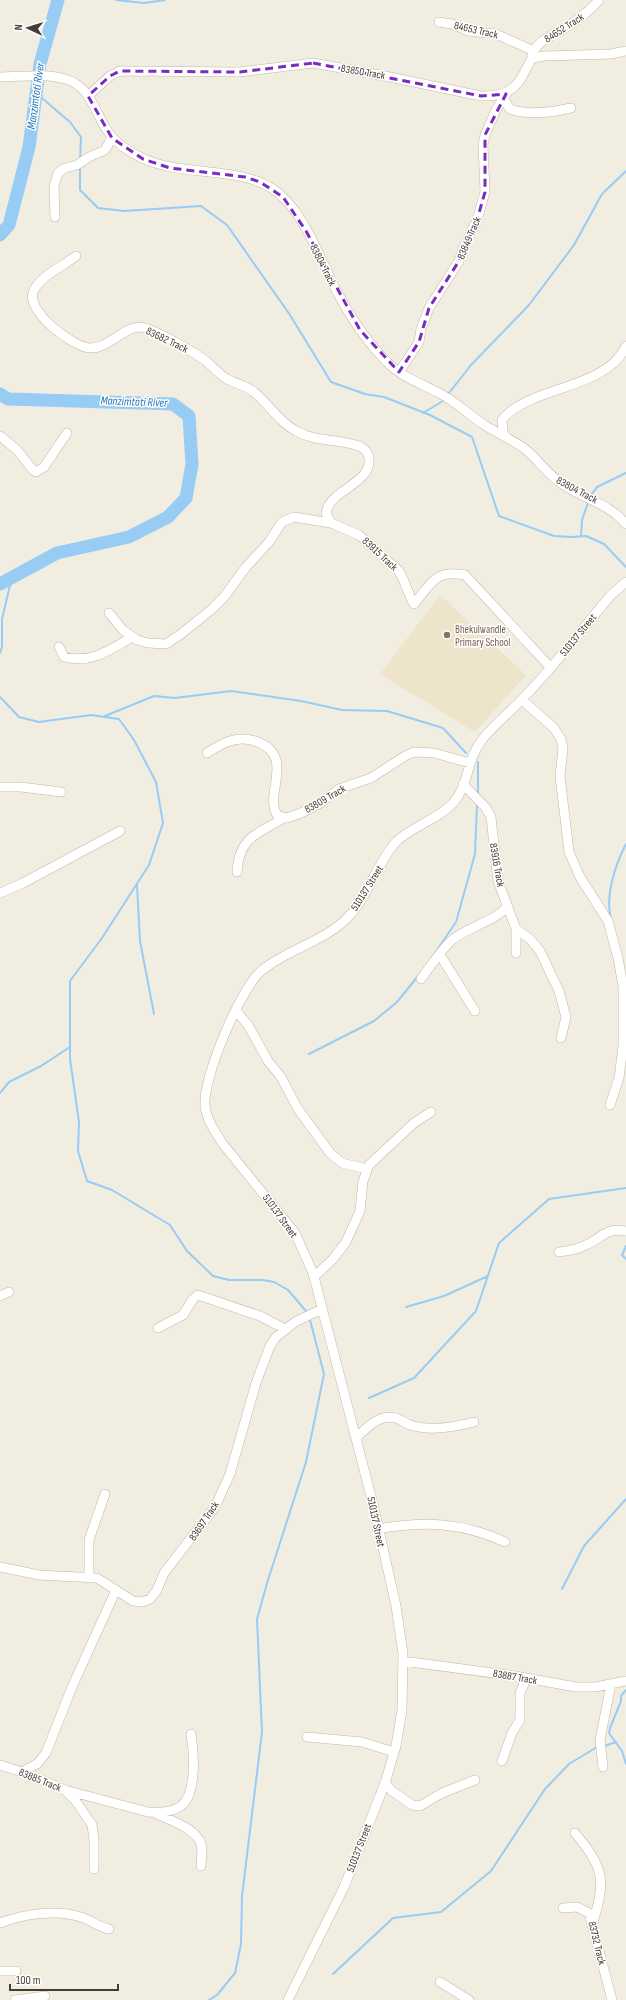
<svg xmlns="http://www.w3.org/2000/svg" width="626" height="2000" font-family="'Sofia Sans Condensed',sans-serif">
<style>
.education{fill:#ede4c9}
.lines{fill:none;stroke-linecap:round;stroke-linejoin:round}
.stream{stroke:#97ccf5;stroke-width:2}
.river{stroke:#97ccf5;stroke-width:13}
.minor-casing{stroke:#c0b8a6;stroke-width:10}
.minor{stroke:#fff;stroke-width:9}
.marked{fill:none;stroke:#7b2cbf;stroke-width:3;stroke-dasharray:8 5;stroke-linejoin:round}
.education-dot{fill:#8d6e63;stroke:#fff;stroke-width:1.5}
.labels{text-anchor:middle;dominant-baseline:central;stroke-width:3;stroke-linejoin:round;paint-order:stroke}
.street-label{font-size:11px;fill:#433d32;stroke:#fff}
.education-label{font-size:11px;fill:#785e54;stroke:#fff;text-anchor:start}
.water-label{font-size:12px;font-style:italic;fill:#2474b6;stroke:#fff}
</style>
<rect width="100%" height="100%" fill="#f2ede1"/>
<path class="education" d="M440,595L526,675L475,732L380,674Z"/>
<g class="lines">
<path class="stream" d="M116,0L144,3L165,0
M36,93L70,122L81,137L80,160
M80,166V190L98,208L124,211L201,206L227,225L290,315L331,382L365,394L384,397L430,415L472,437L499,516L554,536L572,537L586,536L604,544L626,567
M449,393L471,365L529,305L574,245L602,194L626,171
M423,413L443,401
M592,494L597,487L626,473
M581,536L582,520L588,503
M0,653L2,647V619L12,577
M0,697L19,717L39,722L91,715L119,719L134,740L156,782L163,823L149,865L102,938L70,981V1059L79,1122L78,1151L87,1181L112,1190L170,1225L187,1251L213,1276L229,1280H263L274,1282L288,1290L306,1311
M105,716L154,696L175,698L231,691L301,701L342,710L387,711L443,728L466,753
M478,762V796
M137,885L140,941L154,1014
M611,919C605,896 615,865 626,844
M435,953L456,922L475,854L477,804
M309,1054L374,1021L397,1002L418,976
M0,1093L9,1082L41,1066L70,1047
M626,1246L622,1255L626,1259
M406,1307L444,1296L488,1276
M369,1398L414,1378L476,1311L499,1243L549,1199L626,1188
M562,1589L584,1546L626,1499
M626,1690L621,1696V1701L610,1728L609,1733L622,1751L626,1764
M605,1746L616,1742
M333,1974L393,1918L441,1912L491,1871L545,1789L569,1764L597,1747
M209,2000L217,1995L235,1973L241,1944L242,1896L262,1732L257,1619L268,1580L306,1462L324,1374L310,1320"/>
<path class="river" d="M0,235L9,225L29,147L40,64L58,0
M0,394L8,399L173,404L189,416L192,464L186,498L168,517L129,537L57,553L0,584"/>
<defs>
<path id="minor" d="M439,22L452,24L468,31L496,34L534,51
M532,55C538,40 550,37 563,29C576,21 589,12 599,0
M0,77C21,77 45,73 65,79C93,86 95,118 112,137C120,146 132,153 142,158C182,177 239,166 273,189C303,209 319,257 335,288C349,315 366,341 387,362C401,377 422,384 439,393C457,402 470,416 486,426C499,434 513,440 525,449C539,460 548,476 564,485C586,500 608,503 626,524
M88,96L110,76L120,71L240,72L313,63L380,75L481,96C514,97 518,85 532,58L545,56L611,54L626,51
M503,98L510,109C528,116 553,112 571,108
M55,217L54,186L58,173L65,168L77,165L89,157L105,150L112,138
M76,256C63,266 42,275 34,290C23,310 73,347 90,348C111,349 127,320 148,329C164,335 192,351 206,361C213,367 219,374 227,379C236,384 246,385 254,392C269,404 279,422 296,431C317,443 340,438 361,447C365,449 368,453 369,458C372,484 330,489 326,513L331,523L359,535L398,570C406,581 407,593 414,604C431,584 435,569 465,575L551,668
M399,372L419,342L421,329L429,308L459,261L463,249L477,220L485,192L483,144L485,135L496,110L506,94
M0,436L17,450L33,470L36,472L44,467L67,433
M505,437L503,431L502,420C528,386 607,390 626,346
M109,613L123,630L137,640L148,643L166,644L181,634L212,609L224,597L246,567L269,542L282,522L294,517L331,523
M59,647L64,657C91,664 110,650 132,637
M522,700L553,727L561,739L563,748L560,776L569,852L580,877L608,921L618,958L623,986V1046L619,1078L610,1105
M207,753C222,743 237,735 255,741C298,755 262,796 278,816L287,818L301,813L319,804L339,789L371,778L405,756L414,752L434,753L470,763
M463,784L486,808L491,817L498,881L516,929V953
M0,787H21L61,792
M237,872C239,837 257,834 284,818
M0,893L23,883L120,831
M516,929L530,939L540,951L559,991L566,1017L561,1038
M440,955L475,1011
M421,979C431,966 440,951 452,940C469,926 492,923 507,907
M236,1011L248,1025L268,1061L281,1077L298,1109L330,1153L342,1163L367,1169
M559,1252C568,1251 578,1249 586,1245C602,1238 606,1227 626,1231
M314,1277L333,1259L346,1242L360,1211L363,1181L369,1165L414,1123L431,1112
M0,1296L9,1292
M158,1328L183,1315L193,1299L198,1295L260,1316L285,1329
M356,1438C367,1427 379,1414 396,1418C401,1420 405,1423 410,1425C429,1431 455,1427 474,1422
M377,1529C425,1521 461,1522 505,1542
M0,1567L39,1575L97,1578L133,1601L142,1602L150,1599L157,1590L164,1573L215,1507L230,1474L256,1383L270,1346L276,1337L295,1322L322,1309
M89,1577V1540L105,1494
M403,1661L515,1676L576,1687H595L626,1681
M307,1737L362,1742L394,1752
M502,1761L512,1733L520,1720V1693L526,1679
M0,1765L22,1772L65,1790L75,1800L92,1825L94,1840V1869
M603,1767L600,1740L611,1684
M22,1772L37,1764L46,1753L72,1687L116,1590
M385,1783L392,1791L412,1805L420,1806L442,1793L475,1780
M65,1790L148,1812C158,1813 173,1812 181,1806C197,1794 194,1752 191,1734
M155,1813C169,1820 196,1828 201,1844C203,1851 201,1859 201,1866
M575,1833C604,1868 606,1880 593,1922
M563,1908L577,1907L589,1913L612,2000
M0,1923C24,1914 56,1909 81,1917C91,1920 98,1927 109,1929
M0,1971H16
M440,1982L469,2000
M15,2000L45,1996
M288,2000L344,1887L385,1783L396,1746L402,1710L403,1654L396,1606L374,1508L313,1273L295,1233L223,1144C215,1132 206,1119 205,1105C203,1077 240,990 261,971C286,950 320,943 344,921C368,899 375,866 395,843C408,828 438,820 454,802C469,784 467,758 482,740C495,723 513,710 527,694C557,663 583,628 611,595L626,582"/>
</defs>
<use href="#minor" class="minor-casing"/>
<use href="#minor" class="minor"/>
</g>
<path class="marked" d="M313,63L481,96L506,94L485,135V192L477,220L459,261L429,308L419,342L399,372L360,330L306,231L283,197L260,182L245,177L170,168L143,159L112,138L88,96L110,76L120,71L240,72Z"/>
<circle class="education-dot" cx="447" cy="635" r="4"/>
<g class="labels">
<g class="street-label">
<text transform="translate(564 28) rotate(-33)">84652 Track</text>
<text transform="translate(476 30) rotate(13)">84653 Track</text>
<text transform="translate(363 72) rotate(10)">83850 Track</text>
<text transform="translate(469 238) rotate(-67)">83849 Track</text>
<text transform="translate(323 265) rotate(63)">83804 Track</text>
<text transform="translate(167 340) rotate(26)">83682 Track</text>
<text transform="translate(577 490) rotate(28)">83804 Track</text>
<text transform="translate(380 554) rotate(43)">83915 Track</text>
<text transform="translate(578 635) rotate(-51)">510137 Street</text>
<text transform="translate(325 799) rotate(-30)">83809 Track</text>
<text transform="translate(497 865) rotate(80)">83916 Track</text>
<text transform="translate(367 888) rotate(-58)">510137 Street</text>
<text transform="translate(280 1216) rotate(54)">510137 Street</text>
<text transform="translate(204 1521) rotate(-56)">83697 Track</text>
<text transform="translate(376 1522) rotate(78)">510137 Street</text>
<text transform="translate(515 1677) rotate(10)">83887 Track</text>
<text transform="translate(40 1780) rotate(22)">83885 Track</text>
<text transform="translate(359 1848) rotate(-69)">510137 Street</text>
<text transform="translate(597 1943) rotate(76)">83732 Track</text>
</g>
<g class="education-label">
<text x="455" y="629">Bhekulwandle<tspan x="455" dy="13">Primary School</tspan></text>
</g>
<g class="water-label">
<text transform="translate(36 96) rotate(-82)">Manzimtoti River</text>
<text transform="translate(134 402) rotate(2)">Manzimtoti River</text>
</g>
</g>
<g transform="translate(28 28) rotate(274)" stroke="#ffffff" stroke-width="3" paint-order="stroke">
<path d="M0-3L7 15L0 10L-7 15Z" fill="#433d32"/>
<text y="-6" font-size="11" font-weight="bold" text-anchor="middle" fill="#433d32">N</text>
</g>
<path d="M10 1984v6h108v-6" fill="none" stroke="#433d32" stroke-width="2"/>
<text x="16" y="1984" font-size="12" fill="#433d32" stroke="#ffffff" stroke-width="3" paint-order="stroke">100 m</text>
</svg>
